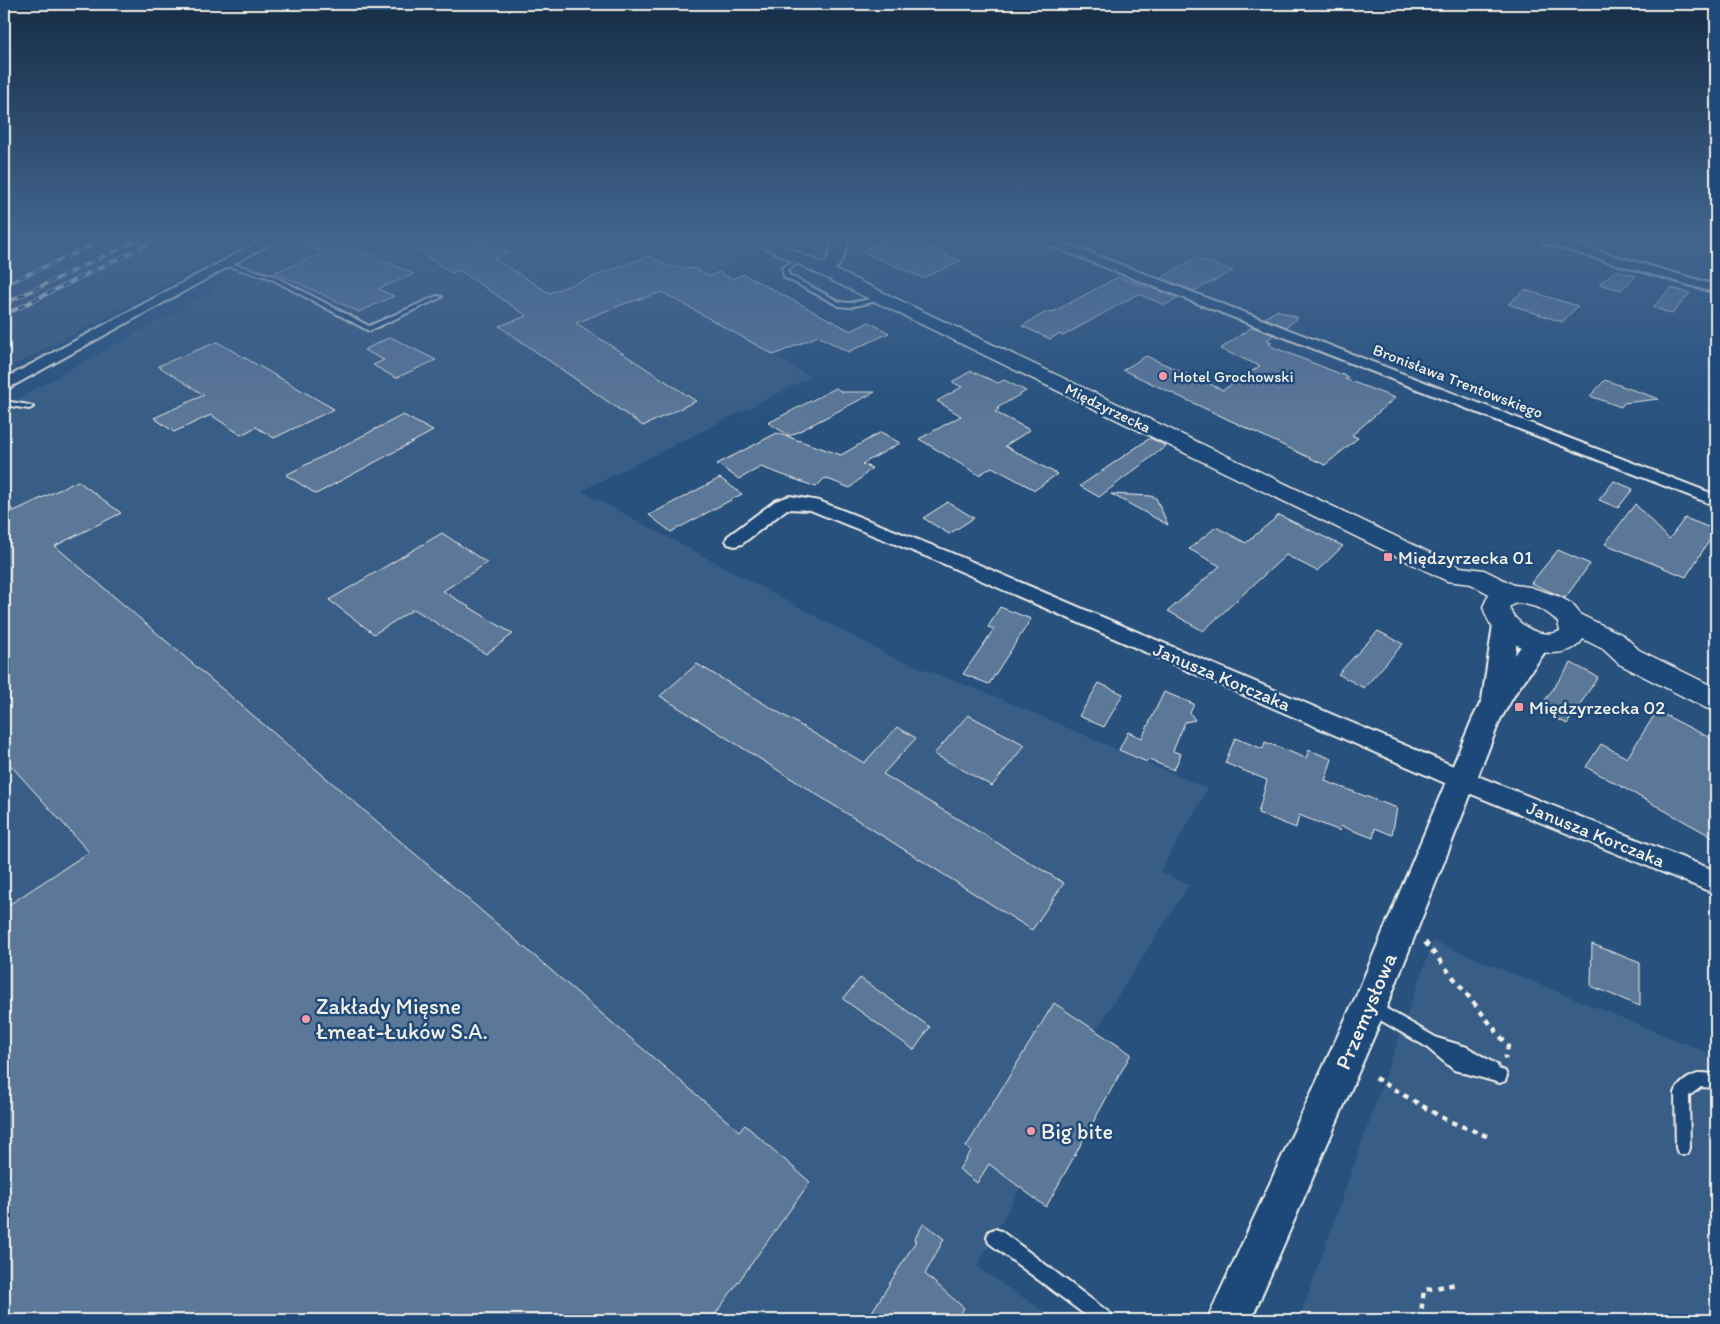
<svg xmlns="http://www.w3.org/2000/svg" width="1720" height="1324" font-family="Itim,sans-serif">
<style>
.built{fill:#375d86}
.building{fill:#5b7899;stroke:#f4f1e8}
.lines{fill:none;stroke-linecap:round;stroke-linejoin:round}
.service-casing{stroke:#f4f1e8;stroke-width:4}
.minor-casing{stroke:#f4f1e8;stroke-width:4}
.tertiary-casing{stroke:#f4f1e8;stroke-width:4}
.secondary-casing{stroke:#f4f1e8;stroke-width:3}
.path{stroke:#f4f1e8;stroke-width:4.5;stroke-dasharray:5.5 5.5;stroke-linecap:butt}
.service{fill:#1f4a7a;fill-rule:evenodd}
.minor{fill:#1f4a7a;fill-rule:evenodd}
.tertiary{fill:#1f4a7a;fill-rule:evenodd}
.secondary{fill:#1f4a7a;fill-rule:evenodd}
.rail-casing{stroke:#f4f1e8;stroke-width:4}
.rail{stroke:#1f4a7a;stroke-width:2.5;stroke-dasharray:8;stroke-linecap:butt}
.poi-dot{fill:#ff9aa2;stroke:#1f4a7a;stroke-width:2}
.labels{text-anchor:middle;dominant-baseline:central;stroke-width:5;stroke-linejoin:round;paint-order:stroke}
.far-poi-label{font-size:16px;fill:#f4f1e8;stroke:#1f4a7a;text-anchor:start}
.far-street-label{font-size:16px;fill:#f4f1e8;stroke:#1f4a7a}
.poi-label{font-size:19px;fill:#f4f1e8;stroke:#1f4a7a;text-anchor:start}
.street-label{font-size:19px;fill:#f4f1e8;stroke:#1f4a7a}
.near-poi-label{font-size:22px;fill:#f4f1e8;stroke:#1f4a7a;text-anchor:start}
.near-street-label{font-size:22px;fill:#f4f1e8;stroke:#1f4a7a}
</style>
<rect width="100%" height="100%" fill="#28517e"/>
<filter id="ink" filterUnits="userSpaceOnUse"><feTurbulence type="fractalNoise" baseFrequency=".02" numOctaves="2"/><feDisplacementMap in="SourceGraphic" scale="10" xChannelSelector="R" yChannelSelector="G"/><feConvolveMatrix kernelMatrix="1 2 1 2 8 2 1 2 1" color-interpolation-filters="sRGB"/></filter>
<g filter="url(#ink)">
<path class="built" d="M4,240H251L4,370Z
M288,240H707L745,258L662,293L811,377L582,491L892,657L997,697L1208,789L1160,872L1189,885L1096,1030L1131,1054L1046,1207L1020,1188L977,1267L1057,1320H4V406L211,292L224,277Z
M1433,941L1716,1056V1320H1299Z"/>
<path class="building" d="M295,240H338L414,274L378,289L394,296L359,312L275,272L324,253Z
M402,240H489L510,253L494,258L549,293L649,256L667,266L696,269L709,276L719,272L732,279L743,274L851,331L869,322L889,333L848,352L818,336L774,355L662,292L621,305L576,323L696,401L643,426L499,326L527,316L459,270L451,273Z
M912,240L961,261L923,278L861,251L885,241L896,246Z
M1196,258L1233,271L1194,291L1161,278Z
M1616,270L1636,276L1621,290L1599,284Z
M1118,277L1179,298L1165,305L1138,294L1063,336L1059,334L1050,339L1022,326L1048,311L1051,313Z
M1671,288L1690,293L1672,314L1653,307Z
M1525,290L1578,306L1562,322L1508,304Z
M1277,310L1298,318L1286,327L1265,318Z
M1252,327L1274,335L1267,340L1272,342L1269,344L1273,347L1348,377L1345,379L1395,398L1352,435L1358,438L1325,465L1123,370L1146,356L1223,390L1260,366L1220,349Z
M390,337L436,360L396,378L373,365L384,360L364,350Z
M217,342L334,409L274,438L256,427L241,435L211,415L174,432L154,418L204,395L158,366Z
M971,371L998,383L1004,380L1026,391L997,408L999,409L995,412L1030,430L1005,446L1057,474L1035,490L992,467L979,475L919,439L961,416L937,401L962,387L952,382Z
M1605,380L1659,399L1624,403L1621,407L1590,396Z
M836,388L842,392H875L790,436L768,423Z
M403,415L433,431L316,494L286,475Z
M881,432L900,443L862,464L872,468L850,488L825,478L816,487L761,467L739,479L717,464L777,433L841,455Z
M1150,438L1166,446L1099,497L1080,486Z
M720,478L742,494L671,532L649,515Z
M78,481L121,513L55,546L739,1131L745,1125L810,1182L711,1320H4V908L89,852L4,758V502L14,511Z
M1614,481L1633,489L1618,508L1599,500Z
M1111,494L1151,496L1156,498L1168,525Z
M948,502L974,518L949,534L923,518Z
M1635,504L1669,539L1685,518L1716,530L1686,577L1605,544Z
M1279,515L1343,546L1317,571L1286,555L1203,631L1168,611L1220,566L1189,549L1216,527L1246,543Z
M442,533L487,563L443,591L513,634L486,654L414,609L374,634L329,600Z
M1558,550L1590,564L1565,598L1531,583Z
M1000,607L1031,619L989,684L963,674L994,629L988,627Z
M1378,631L1403,644L1364,688L1338,674Z
M1571,663L1598,677L1567,724L1539,709Z
M697,664L864,763L897,727L916,738L883,774L1064,883L1032,930L660,696Z
M1099,683L1123,694L1104,727L1079,716Z
M1164,692L1194,704L1190,713L1195,720L1185,722L1173,751L1181,754L1174,770L1149,760L1147,762L1119,750L1128,732L1142,738Z
M1657,711L1716,741V839L1586,767L1601,744L1627,758Z
M968,715L1025,745L992,786L934,754Z
M1235,738L1263,749L1265,742L1306,758L1309,750L1332,759L1325,781L1397,808L1392,835L1375,828L1373,838L1341,826L1340,831L1299,815L1296,828L1258,813L1267,780L1225,763Z
M1592,944L1640,963V1006L1591,986Z
M860,978L930,1027L914,1050L843,999Z
M1054,1003L1131,1054L1046,1207L989,1164L977,1183L959,1169L971,1151L966,1147Z
M924,1223L944,1239L925,1274L964,1308L957,1320H867L916,1241L914,1240Z"/>
<g class="lines">
<defs>
<path id="service" d="M800,257L803,259L802,260L787,270L789,275L840,302L850,303L882,297L885,299L850,307L839,306L784,277L782,268Z
M226,262L274,276L369,326L437,296L442,297L369,331L270,278L224,265V263Z
M4,401L29,405L33,407L29,409L4,405Z
M1373,1001L1437,1038L1467,1047L1497,1065L1498,1069L1505,1071L1507,1076L1505,1081L1500,1083L1454,1070L1425,1046L1368,1013L1366,1008L1368,1003Z
M1701,1073L1716,1074V1088L1701,1087L1689,1096L1690,1148L1688,1153L1683,1155L1678,1153L1676,1148L1675,1093C1679,1082 1690,1076 1701,1073Z
M995,1229L1001,1231L1111,1314L1113,1320H1092L989,1243L987,1237L989,1231Z"/>
<path id="minor" d="M262,240H277L9,388L4,390V379Z
M1041,240H1057L1716,495V506L1043,243Z
M1542,240H1560L1716,285V293L1544,243Z
M790,496L819,501L949,552L1470,773L1716,871V894L1454,787L935,560L810,510L787,509L742,544L735,546L728,544L726,540L728,536L775,501Z"/>
<path id="tertiary" d="M834,240H849C844,256 839,279 816,273L814,270L827,261Z
M1506,616L1515,619L1519,625L1515,655C1525,642 1529,630 1548,635L1552,642L1516,692L1500,720L1387,1006L1251,1320H1207L1357,994L1472,720L1482,700L1493,625L1497,619Z"/>
<path id="secondary" d="M753,240H773L1460,567L1484,570L1514,585L1530,587L1560,597L1572,604L1581,615L1623,635L1639,650L1716,688V711L1706,708L1619,664L1603,649L1583,639C1567,665 1513,650 1496,631C1489,624 1486,616 1483,607L1489,594L1471,584L1447,581L755,243ZM1516,603C1533,604 1547,610 1558,622L1560,631C1542,640 1515,625 1509,607Z"/>
</defs>
<use href="#service" class="service-casing"/>
<use href="#minor" class="minor-casing"/>
<use href="#tertiary" class="tertiary-casing"/>
<use href="#secondary" class="secondary-casing"/>
<path class="path" d="M1425,942L1508,1046L1505,1059
M1375,1078L1446,1120L1492,1138
M1420,1320L1424,1290L1456,1284"/>
<use href="#service" class="service"/>
<use href="#minor" class="minor"/>
<use href="#tertiary" class="tertiary"/>
<use href="#secondary" class="secondary"/>
<defs>
<path id="rail" d="M4,285L104,240
M4,304L138,240
M4,315L156,240"/>
</defs>
<use href="#rail" class="rail-casing"/>
<use href="#rail" class="rail"/>
</g>
</g>
<linearGradient id="sky" x2="0" y2="1"><stop stop-color="#162d45"/><stop offset="0.56" stop-color="#42658f"/><stop offset="1" stop-color="#42658f" stop-opacity="0"/></linearGradient>
<rect width="1720" height="425" fill="url(#sky)"/>
<g class="poi-dot">
<circle cx="1163" cy="376" r="5"/>
<rect x="1383" y="552" width="10" height="10" rx="2.5"/>
<rect x="1514" y="702" width="10" height="10" rx="2.5"/>
<circle cx="306" cy="1019" r="5"/>
<circle cx="1031" cy="1131" r="5"/>
</g>
<g class="labels">
<g class="far-poi-label">
<text x="1173" y="376">Hotel Grochowski</text>
</g>
<g class="far-street-label">
<text transform="translate(1458 381) rotate(21)">Bronisława Trentowskiego</text>
<text transform="translate(1108 408) rotate(26)">Międzyrzecka</text>
</g>
<g class="poi-label">
<text x="1398" y="557">Międzyrzecka 01</text>
<text x="1529" y="707">Międzyrzecka 02</text>
</g>
<g class="street-label">
<text transform="translate(1222 677) rotate(23)">Janusza Korczaka</text>
<text transform="translate(1596 834) rotate(22)">Janusza Korczaka</text>
</g>
<g class="near-poi-label">
<text x="316" y="1006">Zakłady Mięsne<tspan x="316" dy="25">Łmeat-Łuków S.A.</tspan></text>
<text x="1041" y="1131">Big bite</text>
</g>
<g class="near-street-label">
<text transform="translate(1366 1011) rotate(-67)">Przemysłowa</text>
</g>
</g>
<rect width="1720" height="1324" fill="none" stroke="#1f4a7a" stroke-width="20"/>
<rect x="10" y="10" width="1700" height="1304" fill="none" stroke="#f4f1e8" stroke-width="2" filter="url(#ink)"/>
</svg>
